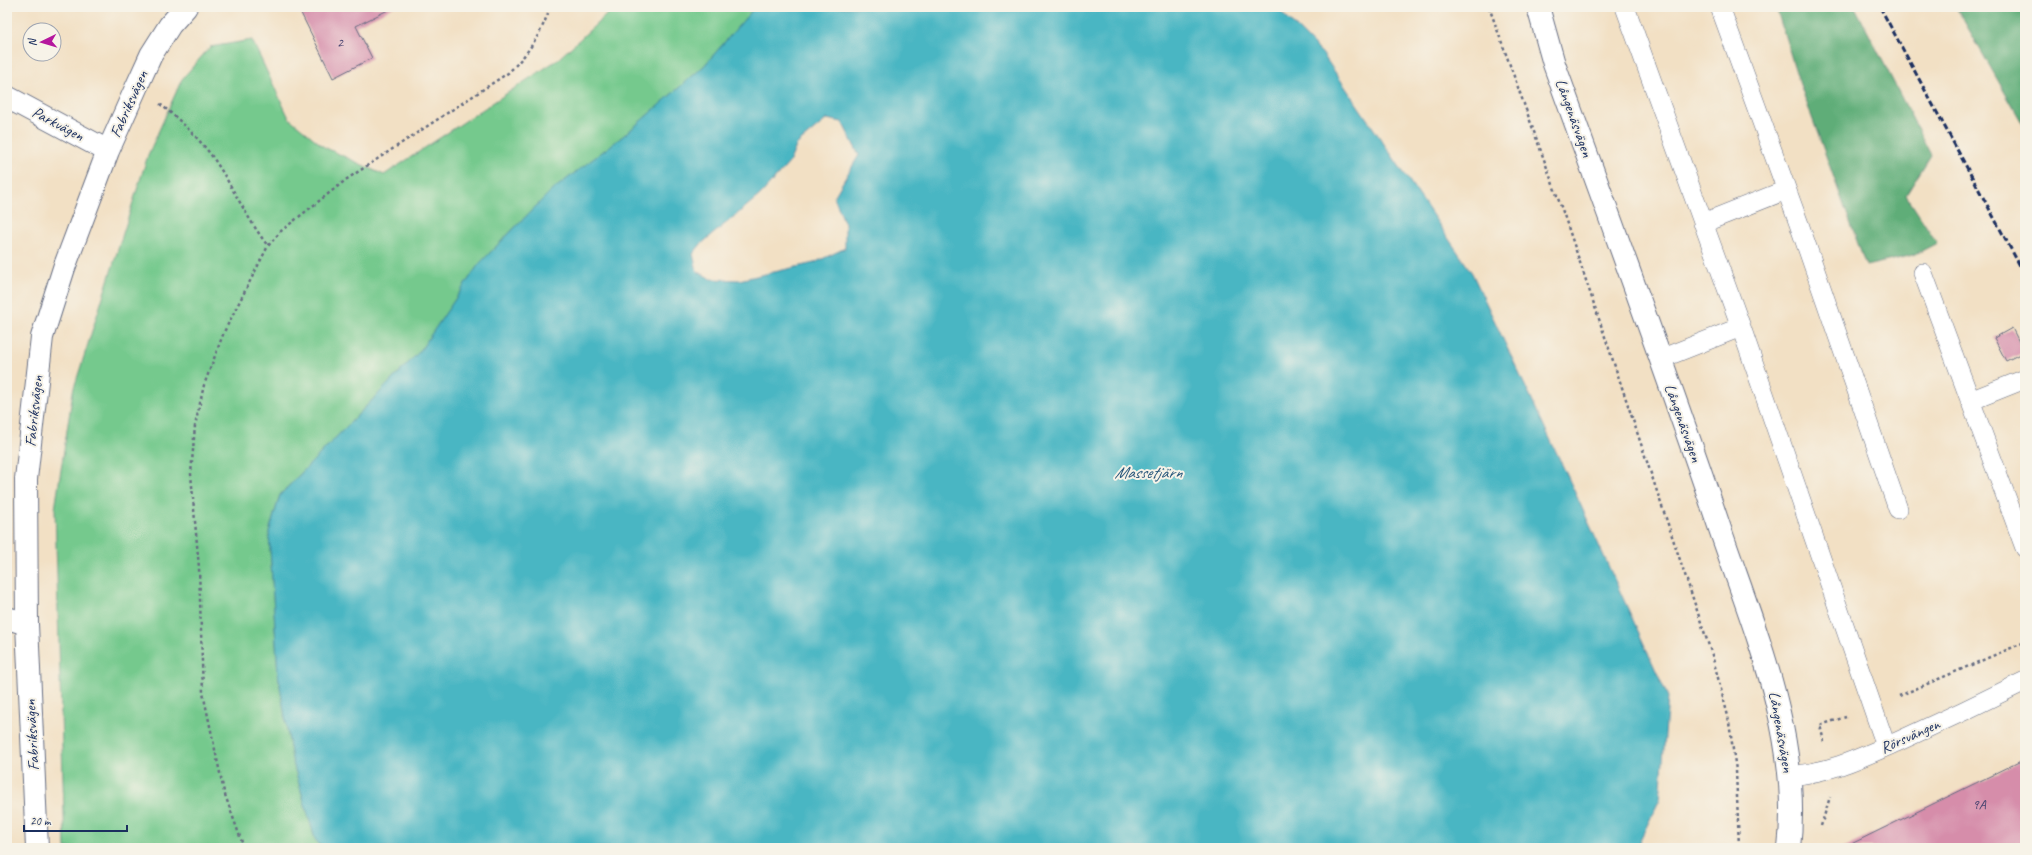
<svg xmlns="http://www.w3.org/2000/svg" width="2032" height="855" font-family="Caveat,sans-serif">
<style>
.green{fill:#74c98d;stroke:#487c76}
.forest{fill:#5fad78;stroke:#3d6e6b}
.water{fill:#49b6c3;stroke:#327290;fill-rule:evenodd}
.building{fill:#d68daa}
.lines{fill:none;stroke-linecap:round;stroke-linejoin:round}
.service-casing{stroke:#666d82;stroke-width:20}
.minor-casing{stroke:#666d82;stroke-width:24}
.path{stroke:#666d82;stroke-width:2.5;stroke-dasharray:3 3;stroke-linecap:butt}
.service{stroke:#fff;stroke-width:19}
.minor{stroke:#fff;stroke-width:22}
.rail{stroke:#1b2f5e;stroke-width:3;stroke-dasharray:6 3;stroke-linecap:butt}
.labels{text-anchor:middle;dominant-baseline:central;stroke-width:4;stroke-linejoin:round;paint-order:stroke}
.number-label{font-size:14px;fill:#4a4671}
.street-label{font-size:16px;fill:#1b2f5e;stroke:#f7f3e8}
.water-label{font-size:17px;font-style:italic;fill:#29587c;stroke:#f7f3e8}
</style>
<rect width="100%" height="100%" fill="#f7f3e8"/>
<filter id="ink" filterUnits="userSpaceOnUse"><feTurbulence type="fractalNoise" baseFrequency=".025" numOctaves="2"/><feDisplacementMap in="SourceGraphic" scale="8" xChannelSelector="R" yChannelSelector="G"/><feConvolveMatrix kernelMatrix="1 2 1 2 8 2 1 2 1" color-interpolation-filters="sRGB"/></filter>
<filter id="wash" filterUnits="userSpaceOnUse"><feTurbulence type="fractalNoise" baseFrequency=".012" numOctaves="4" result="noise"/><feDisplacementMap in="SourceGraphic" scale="16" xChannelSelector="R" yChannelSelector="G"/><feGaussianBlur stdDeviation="0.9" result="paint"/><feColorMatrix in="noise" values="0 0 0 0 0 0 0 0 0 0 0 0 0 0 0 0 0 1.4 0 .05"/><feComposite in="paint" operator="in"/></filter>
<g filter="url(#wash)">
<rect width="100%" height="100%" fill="#f2e0c4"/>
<path class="green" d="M615,7H755L704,66L627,133L550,192L479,264L420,351L280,495L269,532L278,674L292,759L315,839L322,848H65L55,509L73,391L148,155L182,79L210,47L252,40L289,118L324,147L384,175L557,60Z"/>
<path class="forest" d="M1776,7H1855L1931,155L1906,195L1937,243L1914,255L1866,266L1798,79Z
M1956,7H2025V128Z"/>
<path class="water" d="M755,7H1276L1322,53L1472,273L1567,475L1668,697L1660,799L1636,848H322L315,839L292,759L278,674L269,532L280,495L420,351L479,264L550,192L627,133L704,66ZM827,119L842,122L859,155L834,197L845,224V248L814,263L739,280L711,279L697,271L693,254L701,244L760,195L789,163L797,144Z"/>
<g id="blocks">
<path class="building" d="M298,7H394L356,26L372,58L333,78Z
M2012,328L2024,352L2006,361L1994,338Z
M2025,759V848H1843Z"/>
</g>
</g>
<g filter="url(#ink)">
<use href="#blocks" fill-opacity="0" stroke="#666d82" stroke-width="1"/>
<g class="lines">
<defs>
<path id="service" d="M1625,7L1741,327L1886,746
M1720,7L1799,224L1898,509
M1703,223L1786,190
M1923,273L2025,548
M1660,359L1741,327
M1970,401L2025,379
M1789,776C1832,772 1860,758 1899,741C1941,722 1983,702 2025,681"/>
<path id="minor" d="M1538,7L1554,64C1609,216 1665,367 1717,520C1752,625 1802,735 1789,848
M7,97L108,151
M7,618L27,624
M37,848L27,624L26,479L42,337L64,268L108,151L136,88L151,55L170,25L186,7"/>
</defs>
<use href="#service" class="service-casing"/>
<use href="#minor" class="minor-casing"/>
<path class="path" d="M1489,7L1564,215L1712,655L1728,716L1736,770L1739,848
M160,104C180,120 199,138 214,159C233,187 247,219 268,246
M1899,696L2025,642
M1824,742L1820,725L1846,717
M1821,826L1830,797
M244,848L224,792L203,693L199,568L191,474L195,426L204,385L224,332L268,246L281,231L347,179L508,73C528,54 542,33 550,7"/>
<use href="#service" class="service"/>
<use href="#minor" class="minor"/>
<path class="rail" d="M1880,7L2025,275"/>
</g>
</g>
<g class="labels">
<g class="number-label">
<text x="340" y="42">2</text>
<text x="1979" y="804">9A</text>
</g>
<g class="street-label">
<text transform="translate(129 104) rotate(-66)">Fabriksvägen</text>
<text transform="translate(1574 118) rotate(70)">Långenäsvägen</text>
<text transform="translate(58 124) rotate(28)">Parkvägen</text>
<text transform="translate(34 411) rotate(-84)">Fabriksvägen</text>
<text transform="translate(1683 423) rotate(70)">Långenäsvägen</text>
<text transform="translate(1781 732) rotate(80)">Långenäsvägen</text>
<text transform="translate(32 735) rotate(-93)">Fabriksvägen</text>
<text transform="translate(1910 736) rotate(-24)">Rörsvängen</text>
</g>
<g class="water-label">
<text x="1148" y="472">Massetjärn</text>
</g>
</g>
<rect width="2032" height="855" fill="none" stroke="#f7f3e8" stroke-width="24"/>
<g transform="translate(42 42) rotate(265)"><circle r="19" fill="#f7f3e8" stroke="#9fa5b1"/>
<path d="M0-3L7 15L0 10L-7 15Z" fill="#b5179e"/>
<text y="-6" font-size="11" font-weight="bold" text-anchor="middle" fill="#1b2f5e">N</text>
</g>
<path d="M24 825v6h103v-6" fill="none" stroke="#1b2f5e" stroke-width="2"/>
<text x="30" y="825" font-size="12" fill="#1b2f5e" stroke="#f7f3e8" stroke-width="3" paint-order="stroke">20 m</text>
</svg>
